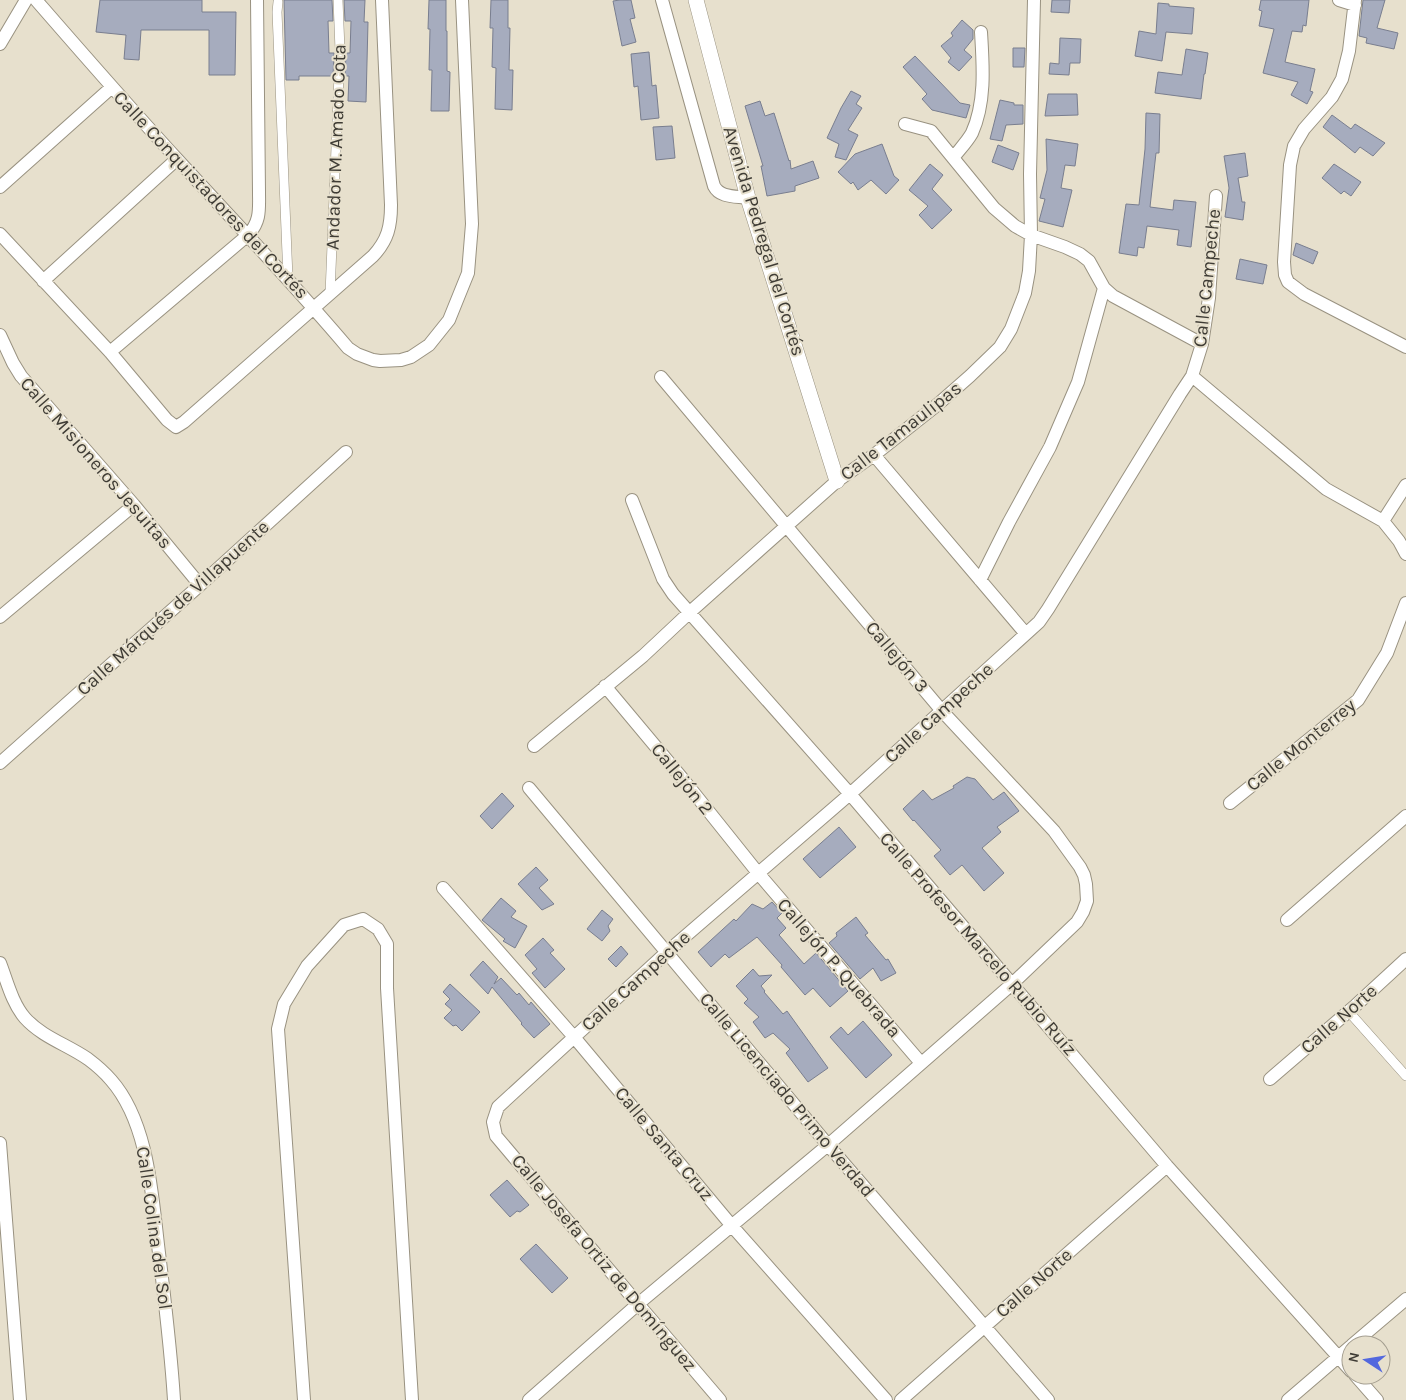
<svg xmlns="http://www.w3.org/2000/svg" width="1406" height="1400" font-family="Karla,sans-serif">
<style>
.building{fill:#a6acbe;stroke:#797e8f}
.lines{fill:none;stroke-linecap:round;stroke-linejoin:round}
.pedestrian-casing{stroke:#999281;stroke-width:10}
.minor-casing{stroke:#999281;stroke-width:14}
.tertiary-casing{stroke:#999281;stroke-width:16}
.pedestrian{stroke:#fff;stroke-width:9}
.minor{stroke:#fff;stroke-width:12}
.tertiary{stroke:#fff;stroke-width:15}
.labels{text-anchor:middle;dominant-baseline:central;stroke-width:4;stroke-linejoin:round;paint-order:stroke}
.street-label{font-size:19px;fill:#3f3c35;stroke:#e7e0cd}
</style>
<rect width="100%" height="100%" fill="#e7e0cd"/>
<path class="building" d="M100,0H202V12H236L235,75H209V30H141L139,60L124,59L126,35L96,32Z
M284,0H332L333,21H328L329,53H334L333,76H299V80H286Z
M344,0H365L364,22H368L366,102L348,101L349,76H345L346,53H350L351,21H345Z
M429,0H446V31H447V71L450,72L449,111H431L432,70H429L430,29H428Z
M491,0H508V28H510L509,70H513L512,110L495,109L496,68L492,67L493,28H490Z
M620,0H631L635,18L630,19L636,42L622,46L613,1Z
M1052,0H1070L1069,13L1051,12Z
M1261,0H1309L1306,26L1303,25L1302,32L1292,31L1285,62L1315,69L1310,91L1313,92L1307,104L1291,95L1298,82L1263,73L1274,29L1259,26L1262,11L1259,10Z
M1363,0H1385L1377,28L1398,33L1394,49L1366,43L1367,38L1359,36Z
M1158,3L1169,4V6L1194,8L1192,34L1166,32L1162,61L1135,56L1139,31L1156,34Z
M962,20L973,30V39L964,50L972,57L959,71L948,62L951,58L941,46L953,36L951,33Z
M1060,38L1081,39L1080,63H1070L1069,75L1049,74L1050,63L1059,64Z
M1013,48H1025L1024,67H1013Z
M1186,49L1208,53L1205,74H1204L1201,99L1155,93L1158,72L1182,75Z
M649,52L652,86L656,85L659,118L641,120L638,86L634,87L631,54Z
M915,56L960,103L970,105L966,118L932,110L922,99L927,94L903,67Z
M851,91L861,96L856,104L862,108L848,130L858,135L846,160L835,157L839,144L827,138L841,108Z
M1048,94H1077L1078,115L1045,116Z
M1000,100L1014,103V105H1023V124L1006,125L1002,141L990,139Z
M760,101L765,116L774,113L789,161L790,160L791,169L813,161L819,178L795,186V191L767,196L761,166H763L745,106Z
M1146,113L1160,114L1159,153H1156L1150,207L1173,210L1174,200L1196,202L1191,247L1177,245L1179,230L1147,226L1144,248L1138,247L1137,256L1119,253L1126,204L1139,205L1145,149Z
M1332,115L1351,129L1355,124L1385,143L1373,156L1360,147L1355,153L1323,127Z
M672,126L675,158L656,160L653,127Z
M1046,139L1078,144L1075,166L1065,165L1061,188L1072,190L1063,227L1039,221L1045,199L1040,198L1047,170Z
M882,144L894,176L899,180L886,194L871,180L858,190L853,182L851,184L838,172L855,154Z
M998,145L1019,153L1013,170L992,162Z
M1245,153L1248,176L1238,178L1242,202H1245L1243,220L1225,217L1229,188L1224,156Z
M930,164L943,175L932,189L952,210L932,229L919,215L928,206L909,190Z
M1334,164L1361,182L1351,196L1344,191L1341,194L1322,178Z
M1296,243L1318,252L1313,264L1293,255Z
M1240,259L1267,265L1263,284L1236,279Z
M967,777L975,779L993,800L1004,792L1019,811L997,827L1001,832L982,848L1004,873L984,891L962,865L950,875L934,856L941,850L914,820L913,821L903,809L923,790L932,800L954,788L953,786Z
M502,793L514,806L492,829L480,816Z
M839,827L856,847L820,878L803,859Z
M536,867L548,880L539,888L554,904L542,910L518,884Z
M501,898L516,911L511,917L527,926L515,948L503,941L505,939L482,920Z
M772,902L782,913L777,918L786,928L779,935L804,964L816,953L848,991L830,1007L813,988L805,995L781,967L782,965L757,937L729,958L725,954L711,967L698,952L734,919L736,921L752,904L763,909Z
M602,910L613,919L608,926L610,931L602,941L587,929Z
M856,917L868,933L865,935L886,960L888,959L896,973L881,981L873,968L860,979L829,943L837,936L836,933Z
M543,938L554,950L550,953L565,969L545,988L532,973L537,969L525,955Z
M621,946L628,954L616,967L608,959Z
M483,961L498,977L494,984L501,978L517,995L519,993L529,1005L531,1002L550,1024L534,1038L521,1024L522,1023L492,987L488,994L470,975Z
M753,969L759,976L772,975L761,986L765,991L764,992L783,1014L787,1011L828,1068L808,1082L786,1053L790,1049L773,1033L765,1038L753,1022L759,1017L744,1003L748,999L736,986Z
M450,984L480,1012L462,1031L456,1025L453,1026L444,1018L452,1010L445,1004L450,999L443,992Z
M863,1021L892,1055L866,1078L830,1037L841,1027L848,1035Z
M507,1180L529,1205L520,1212L517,1211L510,1217L490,1195Z
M536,1244L568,1278L552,1293L520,1259Z"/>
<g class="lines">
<defs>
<path id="pedestrian" d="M278,2L277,12L288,278
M330,294L340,50L338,0
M1349,1012L1406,1076"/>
<path id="minor" d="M36,0C83,54 129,107 177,159C235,222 293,283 348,348L357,354L373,360L380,361L401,360L411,357L429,345L449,320L468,273L472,224L462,0
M662,0L714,186C720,198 736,196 748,198
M1339,0L1355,5
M1355,0L1349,51L1342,79L1332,97L1304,129L1294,146L1290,165L1284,262L1285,275L1288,282L1304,294L1406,347
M0,44L26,0
M905,124L931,131L994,208L1015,226L1031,235L1065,247L1080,254L1089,261L1104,288L1113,296L1202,344
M953,158C959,150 967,142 972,133C986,102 983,65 981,32
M0,187L112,87
M0,234L110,352L167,420L176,427L184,422L373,256C388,240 391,226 391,205L382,0
M43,281L177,159
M0,335L13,363L21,376L134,505L200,585
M110,352L248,235C261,221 259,209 259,192L257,0
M1192,376L1326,489L1383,521L1399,541L1406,554
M874,455L1026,634
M632,500L663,579L673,594L850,794L1167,1166L1351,1371
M1383,521L1406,485
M980,580L1009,522L1050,447L1078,382L1104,288
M0,617L134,505
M605,686L682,778L758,873L921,1063
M534,746L643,656L690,612L837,481L874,455L937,405L970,376L1000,347L1011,329L1025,293L1029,271L1031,235L1030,174L1034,0
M0,763L200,585L346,452
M529,788L828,1145L1048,1400
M1230,803L1358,700L1387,653L1406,603
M443,888L574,1037L732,1226L886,1400
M1287,920L1406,816
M0,963C7,981 12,1003 25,1018C42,1037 68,1045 88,1059C96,1065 105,1073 111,1080C149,1123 152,1197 159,1253C165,1302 171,1351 174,1400
M1270,1079L1356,1005L1406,959
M0,1143L20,1400
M1352,1345L1406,1299
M1355,1375L1377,1400
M304,1400L278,1029L284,1004L307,966L344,925L363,919L378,929L387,944V988L412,1400
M529,1400L638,1304L828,1145L1012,984L1077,922L1083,912L1087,901L1086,884L1084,875L1080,867L1054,831L942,711L661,377
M720,1400L638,1304L496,1136L493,1122L498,1107L667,952L850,794L1039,622L1048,609L1180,394L1192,376L1202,344L1209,298L1216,196
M901,1400L1167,1166
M1288,1400L1351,1346"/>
<path id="tertiary" d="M696,0L748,198L837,481"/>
</defs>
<use href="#pedestrian" class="pedestrian-casing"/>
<use href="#minor" class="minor-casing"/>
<use href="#tertiary" class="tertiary-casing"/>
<use href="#pedestrian" class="pedestrian"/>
<use href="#minor" class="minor"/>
<use href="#tertiary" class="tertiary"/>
</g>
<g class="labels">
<g class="street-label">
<text transform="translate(336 147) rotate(-88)">Andador M. Amado Cota</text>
<text transform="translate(211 195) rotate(47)">Calle Conquistadores del Cortés</text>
<text transform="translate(764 241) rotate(73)">Avenida Pedregal del Cortés</text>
<text transform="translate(1207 278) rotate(-84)">Calle Campeche</text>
<text transform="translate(901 431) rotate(-38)">Calle Tamaulipas</text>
<text transform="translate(96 463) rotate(49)">Calle Misioneros Jesuitas</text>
<text transform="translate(173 608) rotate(-42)">Calle Márqués de Villapuente</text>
<text transform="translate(897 657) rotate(50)">Callejón 3</text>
<text transform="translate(939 713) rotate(-42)">Calle Campeche</text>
<text transform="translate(1301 745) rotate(-39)">Calle Monterrey</text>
<text transform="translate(682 779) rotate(51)">Callejón 2</text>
<text transform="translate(978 944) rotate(49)">Calle Profesor Marcelo Rubio Ruíz</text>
<text transform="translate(839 968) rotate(49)">Callejón P. Quebrada</text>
<text transform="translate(636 981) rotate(-42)">Calle Campeche</text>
<text transform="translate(1339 1019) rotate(-41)">Calle Norte</text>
<text transform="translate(787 1095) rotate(50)">Calle Licenciado Primo Verdad</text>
<text transform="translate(664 1144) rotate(50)">Calle Santa Cruz</text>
<text transform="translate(154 1228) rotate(82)">Calle Colina del Sol</text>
<text transform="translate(604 1263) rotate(50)">Calle Josefa Ortiz de Domínguez</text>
<text transform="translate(1034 1283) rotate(-41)">Calle Norte</text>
</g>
</g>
<g transform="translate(1366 1360) rotate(282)"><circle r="24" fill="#e7e0cd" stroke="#a49e90"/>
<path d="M0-4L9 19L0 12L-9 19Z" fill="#5368de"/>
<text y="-8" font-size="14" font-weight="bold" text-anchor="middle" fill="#3f3c35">N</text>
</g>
</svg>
